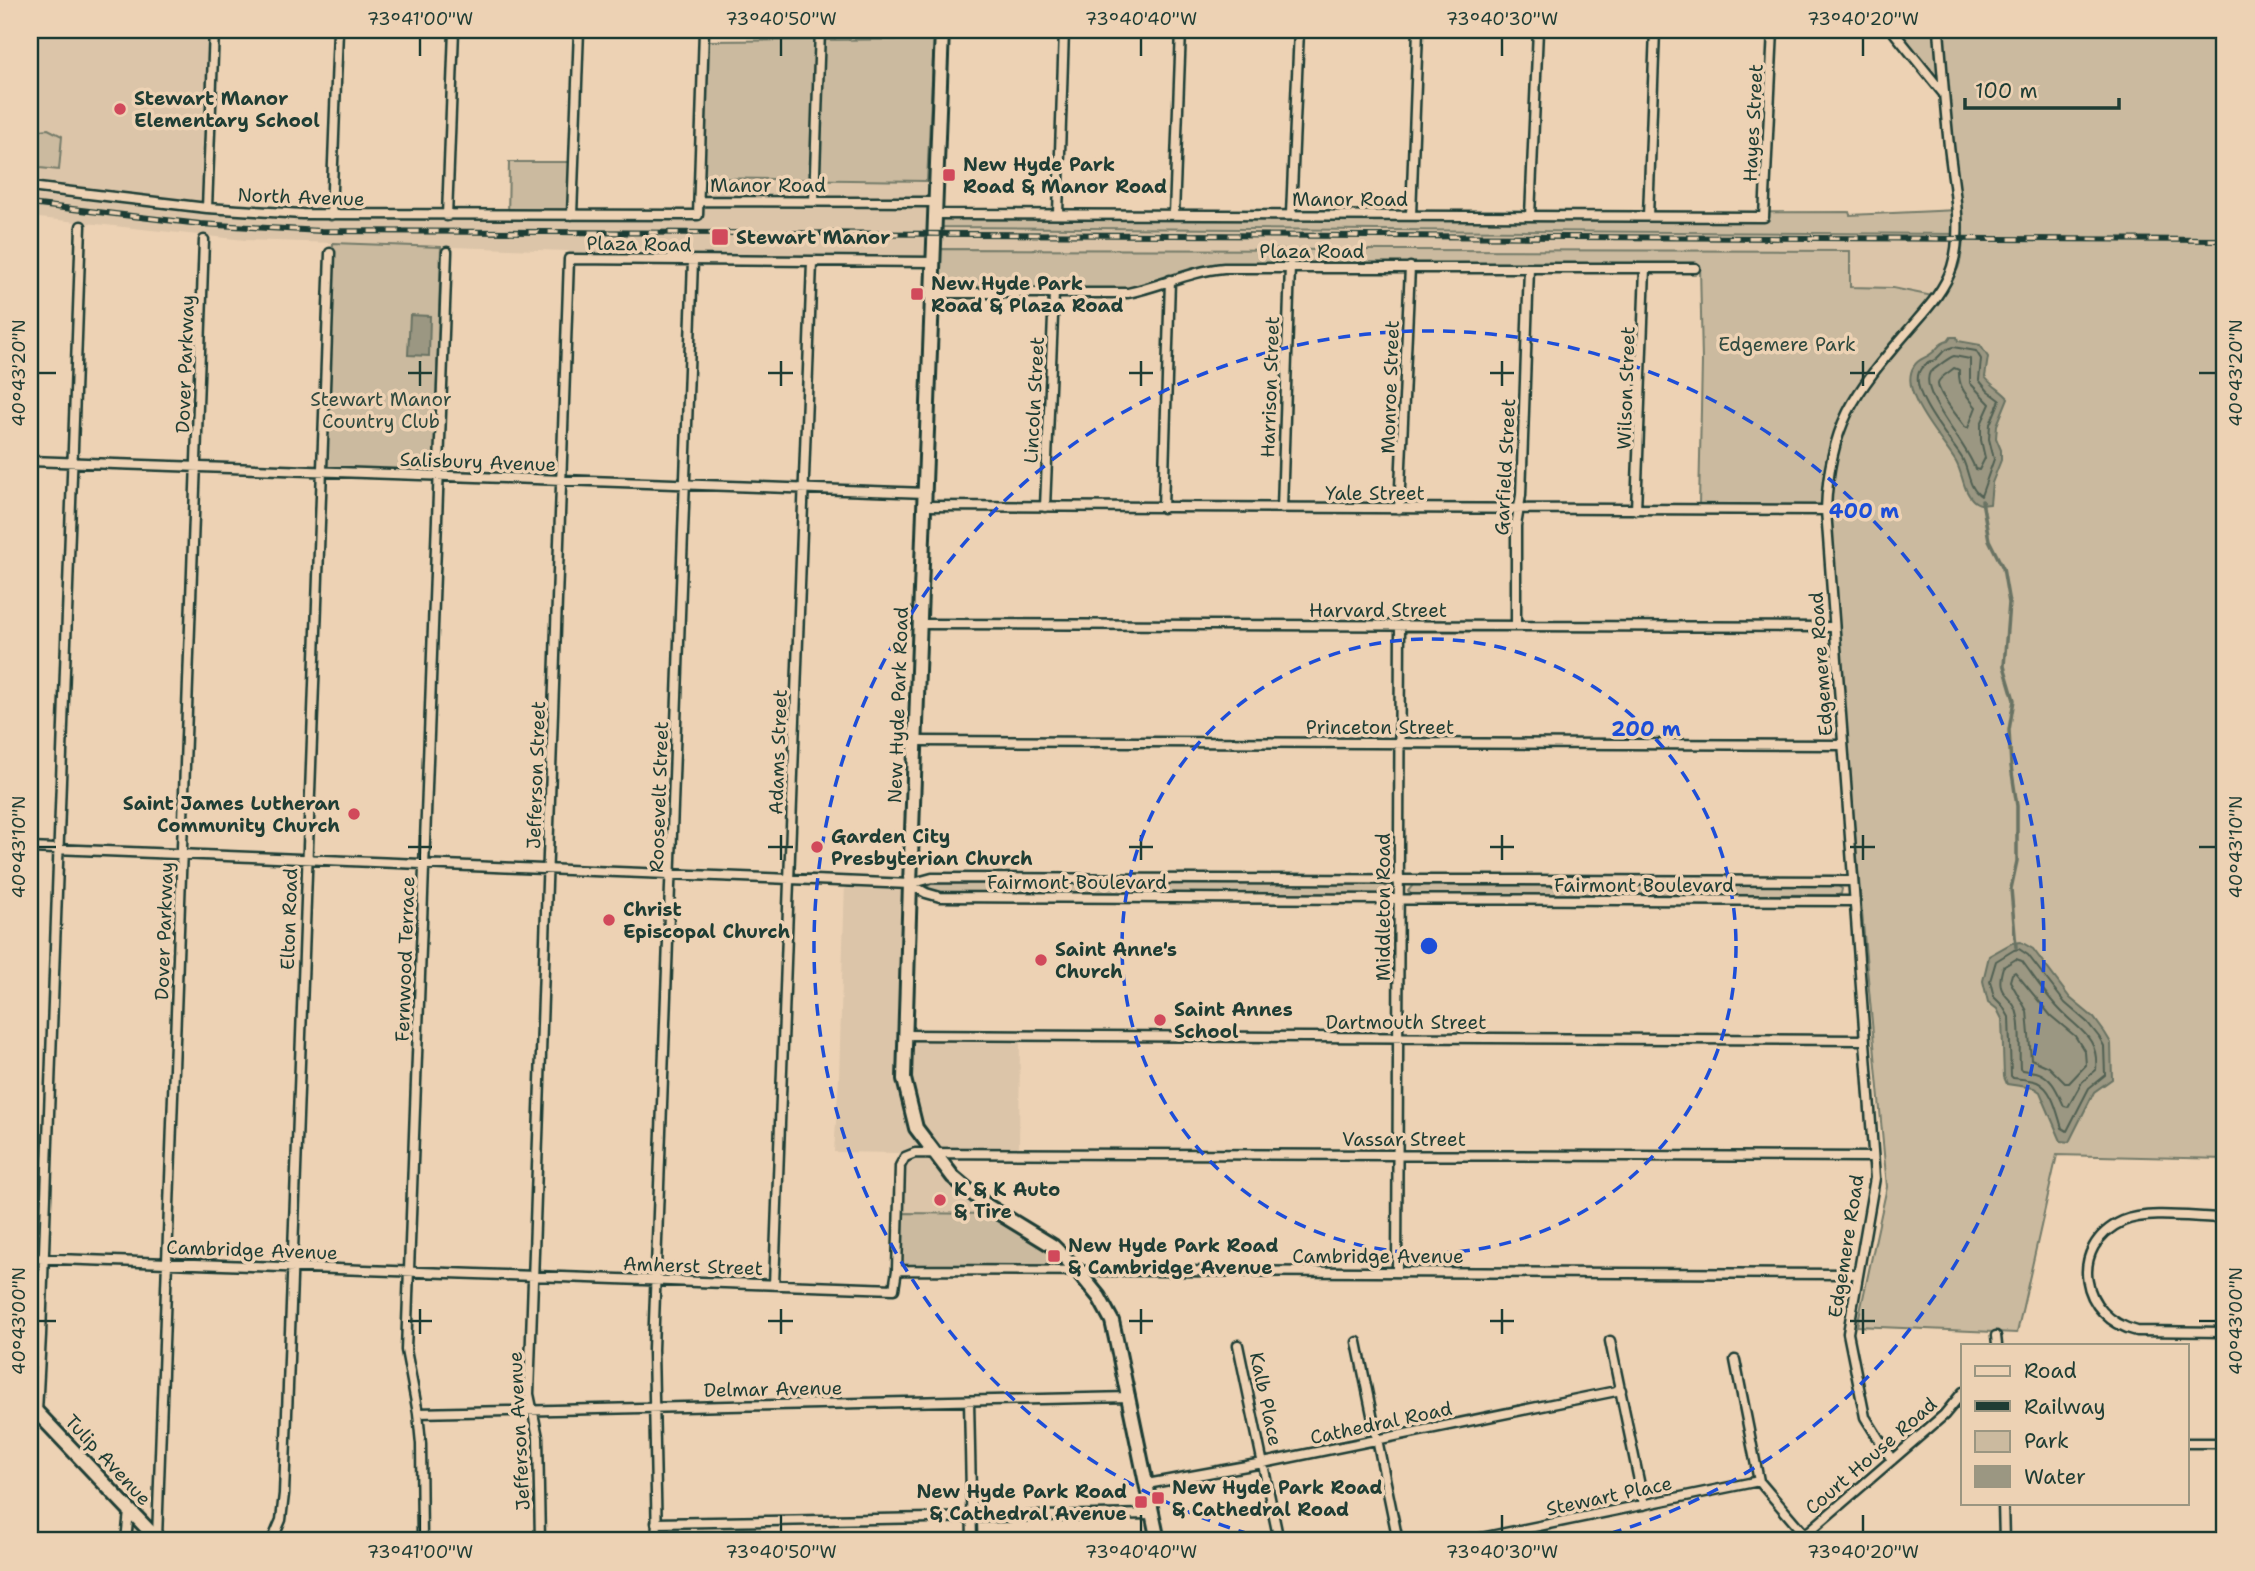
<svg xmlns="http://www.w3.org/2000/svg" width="2255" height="1571" font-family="'Shantell Sans',sans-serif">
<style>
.built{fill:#dcc5a9}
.green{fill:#cbba9f;stroke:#757c6a;stroke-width:2}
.water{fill:#9b9782;stroke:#697363;stroke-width:2}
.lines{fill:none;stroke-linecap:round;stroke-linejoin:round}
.shore{stroke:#516153;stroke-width:2}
.stream{stroke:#697363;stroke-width:3.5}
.minor-casing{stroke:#1f3d34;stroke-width:13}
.secondary-casing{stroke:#1f3d34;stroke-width:18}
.minor{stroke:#edd2b4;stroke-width:8}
.secondary{stroke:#edd2b4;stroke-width:12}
.rail-casing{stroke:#1f3d34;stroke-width:6}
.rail{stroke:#edd2b4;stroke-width:3.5;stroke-dasharray:10;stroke-linecap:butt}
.ticks{fill:none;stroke:#1f3d34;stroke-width:2.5}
.ring{fill:none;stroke:#1d4ed8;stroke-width:3.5;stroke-dasharray:12 9}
.poi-dot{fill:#d1495b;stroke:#edd2b4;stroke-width:2.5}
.labels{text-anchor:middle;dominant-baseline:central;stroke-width:7;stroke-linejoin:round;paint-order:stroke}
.poi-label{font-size:19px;font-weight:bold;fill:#1f3d34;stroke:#edd2b4;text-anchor:start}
.street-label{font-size:19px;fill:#1f3d34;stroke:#edd2b4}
.park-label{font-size:19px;fill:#304a3f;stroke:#edd2b4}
.centre{fill:#1d4ed8;stroke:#edd2b4;stroke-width:3.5}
.ring-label{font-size:21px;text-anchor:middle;font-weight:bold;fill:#1d4ed8;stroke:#edd2b4;stroke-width:7;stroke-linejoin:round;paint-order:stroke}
.neatline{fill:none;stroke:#1f3d34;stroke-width:2.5}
.ticks-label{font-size:18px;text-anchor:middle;fill:#1f3d34}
</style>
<rect width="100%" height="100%" fill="#edd2b4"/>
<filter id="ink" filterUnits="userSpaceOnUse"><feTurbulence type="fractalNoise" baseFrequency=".0143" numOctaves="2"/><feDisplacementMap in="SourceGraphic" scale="14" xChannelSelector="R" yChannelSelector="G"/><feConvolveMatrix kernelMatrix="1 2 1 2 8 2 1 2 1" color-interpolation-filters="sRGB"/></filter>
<g filter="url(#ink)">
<path class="built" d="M30,30H214L207,208L30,187Z
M703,178L939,181L937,223L1941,231L2225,252L1963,250L1962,261L1956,274L1937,297L1893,288L1850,287L1849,251L937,249L936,260L570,256L569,251L245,240L30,217V195L266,218L702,221Z
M845,882L910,885L909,1033L1020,1034L1019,1152L933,1153L996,1214L901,1213V1153L834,1152L839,1078Z"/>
<path class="green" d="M1895,30H2225V1159L2057,1155L2017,1333L1857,1326L1887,1187L1825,506L1699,505L1702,362L1700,265L1213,267L1132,292L935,293L936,249L1850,251V287L1893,288L1937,297C1959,271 1962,268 1963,234L937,227V215L1849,212L1850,215L1957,210L1945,93Z
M934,39L927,181L703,178L707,41Z
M48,129L62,136L59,170L30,167V133L32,131Z
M509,162H571L569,220H508Z
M333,243L441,247L434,473L324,468Z
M932,883L1384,884L1387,889L1383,894L930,892L926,888Z
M1413,885L1838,886L1842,889L1841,894L1838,895L1411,894L1408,891Z
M901,1213L996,1214L1034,1236L1071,1267L900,1268Z"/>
<path class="water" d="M410,315L430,316L429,356L408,355Z
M1951,337H1957L1958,341L1980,345L1988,357L1985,377C1992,386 2001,390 2008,398L1997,425L1996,438L2001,450V460L1992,483L1990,504C1984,505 1979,505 1974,501C1963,492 1963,474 1956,462C1943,440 1897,392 1914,366C1919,358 1925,359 1932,353C1939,348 1938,343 1948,341Z
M2021,942L2033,949L2070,998L2094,1018L2105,1033L2111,1043L2112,1079L2094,1092L2069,1142L2061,1141L2040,1092L2034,1088L2007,1084L2004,1077L2002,1019L1997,1009L1988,1002L1983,981L1989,956L2012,943Z"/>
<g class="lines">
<path class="shore" d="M1953,347L1976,351L1981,359L1979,380L1988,391L2000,400L1990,424L1989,439L1994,459L1981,496C1968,488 1969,470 1962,458C1950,439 1910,394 1919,372C1922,364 1930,363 1936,359C1944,352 1942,350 1953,347Z
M1954,356L1970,359V383L1990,404L1981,424V440L1985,458L1979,470L1975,469C1968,444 1918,394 1930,372C1937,368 1947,358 1954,356Z
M1954,368L1959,370C1958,387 1966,395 1976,407L1968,428L1965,427C1959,418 1937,393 1938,383C1938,378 1950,372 1954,368Z
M2019,949L2028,955L2065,1003L2088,1023L2099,1037L2104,1046L2105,1075L2089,1088L2067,1131L2062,1128C2057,1113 2053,1089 2037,1082C2030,1079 2021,1079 2013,1078L2011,1076L2009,1017L2002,1005L1994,997L1990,981L1996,961L2014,950Z
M2016,959L2022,961C2034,977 2045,994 2059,1009C2079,1031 2099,1036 2096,1070L2082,1082L2068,1107L2064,1106C2058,1093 2052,1076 2036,1072C2030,1071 2025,1071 2020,1069C2019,1052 2021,1034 2018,1017C2014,993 1993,999 2003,967Z
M2015,972L2051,1016L2075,1036L2085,1052L2086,1065L2069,1083H2065L2049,1067L2031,1059L2027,1011L2010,981L2012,974Z"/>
<path class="stream" d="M1982,501L1989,540L2003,568L2009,603L2004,666L2014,700L2009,730L2011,766L2017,806V861L2011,889L2016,947"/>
<defs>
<path id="minor" d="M1892,30L1943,93
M30,187L207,208L302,214L698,215L704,30
M699,201L936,202
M814,201L820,30
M207,208L214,30
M1058,213L1064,30
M935,214L1764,217L1773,30
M1174,214L1181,30
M1291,214L1299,30
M331,215L338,30
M572,215L579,30
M1411,215L1418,30
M447,216L454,30
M1530,216L1538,30
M1648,216L1655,30
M933,293H1128C1161,286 1191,271 1224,268H1695
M30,461L926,493
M925,506L1826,510
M1045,507L1054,293
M1163,508L1170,280
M1282,508L1290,266
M1399,509L1410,267
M1636,510L1645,268
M921,624L1834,627
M1516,626V526L1521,495L1529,268
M917,741L1843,745
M30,848L910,884L932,878L1852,881
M910,884L926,893L940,897L1855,901
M906,1035L1865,1040
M2225,1218C2197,1218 2149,1210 2123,1221C2067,1246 2080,1318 2137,1331L2225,1332
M30,1258L894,1289L897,1270L900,1166L905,1157L915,1153L1873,1157
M897,1270L1858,1274
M1397,1272L1400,626
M774,1285L812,262
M1996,1336L1997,1345
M1610,1341L1644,1505
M1357,1342L1398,1541
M1238,1345L1279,1541
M1735,1360L1759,1481L1805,1535
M969,1401L972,1541
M37,1412L41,1335L81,226
M418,1413L1130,1397
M2187,1443H2225
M1892,1460L1865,1417L1848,1333L1875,1178L1826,510C1829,426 1854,393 1907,332C1924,312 1944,292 1952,267C1964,229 1953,185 1949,146C1945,107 1942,69 1939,30
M1147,1484L1263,1463L1621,1390
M2003,1503L2004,1541
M656,1523L1152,1514
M157,1538L204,240
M126,1541L129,1511
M272,1541L281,1520L284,1494L330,253
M422,1541L421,1444L418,1413L406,1350L447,252
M540,1541L538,1437L529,1394L569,259L934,262
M657,1541L653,1349L693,261
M1466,1541L1759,1481
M1798,1541L1944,1415L1963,1392"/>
<path id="secondary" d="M942,30L910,884L904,1079L916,1128L953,1177L986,1205L1053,1246L1077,1270L1099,1297L1112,1321L1116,1339L1158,1541
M30,1405L159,1541"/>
</defs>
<use href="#minor" class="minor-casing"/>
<use href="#secondary" class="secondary-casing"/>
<use href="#minor" class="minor"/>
<use href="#secondary" class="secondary"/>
<defs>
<path id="rail" d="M30,204L200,224L321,231L2225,240"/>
</defs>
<use href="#rail" class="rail-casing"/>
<use href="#rail" class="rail"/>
</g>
</g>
<path class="ticks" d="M420,38V56M781,38V56M1141,38V56M1502,38V56M1863,38V56M420,361V386M781,361V386M1141,361V386M1502,361V386M1863,361V386M38,373H56M408,373H432M768,373H793M1129,373H1153M1490,373H1514M1850,373H1875M2199,373H2216M420,835V860M781,835V860M1141,835V860M1502,835V860M1863,835V860M38,847H56M408,847H432M768,847H793M1129,847H1153M1490,847H1514M1850,847H1875M2199,847H2216M420,1309V1334M781,1309V1334M1141,1309V1334M1502,1309V1334M1863,1309V1334M38,1321H56M408,1321H432M768,1321H793M1129,1321H1153M1490,1321H1514M1850,1321H1875M2199,1321H2216M420,1515V1532M781,1515V1532M1141,1515V1532M1502,1515V1532M1863,1515V1532"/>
<g class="ring">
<circle cx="1429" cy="946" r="307"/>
<path d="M1270 1540A615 615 0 1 1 1588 1540"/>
</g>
<g class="poi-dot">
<circle cx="120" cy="109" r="7"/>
<rect x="942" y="168" width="14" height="14" rx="3.5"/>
<rect x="711" y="228" width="18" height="18" rx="3.5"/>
<rect x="910" y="287" width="14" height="14" rx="3.5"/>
<circle cx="354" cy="814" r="7"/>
<circle cx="817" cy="847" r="7"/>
<circle cx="609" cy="920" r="7"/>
<circle cx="1041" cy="960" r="7"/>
<circle cx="1160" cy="1020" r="7"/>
<circle cx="940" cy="1200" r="7"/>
<rect x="1047" y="1249" width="14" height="14" rx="3.5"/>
<rect x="1151" y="1491" width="14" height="14" rx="3.5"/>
<rect x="1134" y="1495" width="14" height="14" rx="3.5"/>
</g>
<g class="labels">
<g class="poi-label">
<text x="134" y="98">Stewart Manor<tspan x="134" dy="22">Elementary School</tspan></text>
<text x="963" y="164">New Hyde Park<tspan x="963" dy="22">Road &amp; Manor Road</tspan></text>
<text x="736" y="237">Stewart Manor</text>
<text x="931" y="283">New Hyde Park<tspan x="931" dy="22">Road &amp; Plaza Road</tspan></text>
<text x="340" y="803" text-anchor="end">Saint James Lutheran<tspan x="340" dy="22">Community Church</tspan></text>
<text x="831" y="836">Garden City<tspan x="831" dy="22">Presbyterian Church</tspan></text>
<text x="623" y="909">Christ<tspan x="623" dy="22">Episcopal Church</tspan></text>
<text x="1055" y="949">Saint Anne's<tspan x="1055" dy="22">Church</tspan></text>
<text x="1174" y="1009">Saint Annes<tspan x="1174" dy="22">School</tspan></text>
<text x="954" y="1189">K &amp; K Auto<tspan x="954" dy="22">&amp; Tire</tspan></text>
<text x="1068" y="1245">New Hyde Park Road<tspan x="1068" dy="22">&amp; Cambridge Avenue</tspan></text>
<text x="1172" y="1487">New Hyde Park Road<tspan x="1172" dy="22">&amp; Cathedral Road</tspan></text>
<text x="1127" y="1491" text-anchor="end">New Hyde Park Road<tspan x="1127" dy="22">&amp; Cathedral Avenue</tspan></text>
</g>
<g class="street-label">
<text transform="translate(1753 123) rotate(-87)">Hayes Street</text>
<text x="768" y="185">Manor Road</text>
<text transform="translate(301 197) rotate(2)">North Avenue</text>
<text x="1350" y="199">Manor Road</text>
<text transform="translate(639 244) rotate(1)">Plaza Road</text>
<text x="1312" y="251">Plaza Road</text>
<text transform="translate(185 364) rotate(-88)">Dover Parkway</text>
<text transform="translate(1270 387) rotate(-88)">Harrison Street</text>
<text transform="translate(1390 387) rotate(-88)">Monroe Street</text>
<text transform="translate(1626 388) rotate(-88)">Wilson Street</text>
<text transform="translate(1034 400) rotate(-87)">Lincoln Street</text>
<text transform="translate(478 462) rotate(2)">Salisbury Avenue</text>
<text transform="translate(1505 467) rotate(-87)">Garfield Street</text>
<text x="1375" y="493">Yale Street</text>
<text x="1378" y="610">Harvard Street</text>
<text transform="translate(1821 664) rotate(-94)">Edgemere Road</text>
<text transform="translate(898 705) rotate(-88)">New Hyde Park Road</text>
<text x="1380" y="727">Princeton Street</text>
<text transform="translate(778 752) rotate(-88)">Adams Street</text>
<text transform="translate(536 775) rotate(-88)">Jefferson Street</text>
<text transform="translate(659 797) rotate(-88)">Roosevelt Street</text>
<text x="1077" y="882">Fairmont Boulevard</text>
<text x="1644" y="885">Fairmont Boulevard</text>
<text transform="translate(1383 907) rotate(-90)">Middleton Road</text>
<text transform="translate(289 919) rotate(-88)">Elton Road</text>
<text transform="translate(164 931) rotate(-88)">Dover Parkway</text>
<text transform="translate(405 959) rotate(-88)">Fernwood Terrace</text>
<text x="1406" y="1022">Dartmouth Street</text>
<text x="1404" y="1139">Vassar Street</text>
<text transform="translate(1846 1246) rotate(-81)">Edgemere Road</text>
<text transform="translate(252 1250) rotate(2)">Cambridge Avenue</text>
<text x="1378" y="1256">Cambridge Avenue</text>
<text transform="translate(693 1266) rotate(2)">Amherst Street</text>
<text transform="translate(773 1389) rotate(-1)">Delmar Avenue</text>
<text transform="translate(1266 1399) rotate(78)">Kalb Place</text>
<text transform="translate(1381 1423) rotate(-12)">Cathedral Road</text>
<text transform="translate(519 1431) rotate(-93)">Jefferson Avenue</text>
<text transform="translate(1871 1456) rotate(-41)">Court House Road</text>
<text transform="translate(108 1460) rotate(47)">Tulip Avenue</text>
<text transform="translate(1609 1496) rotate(-12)">Stewart Place</text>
</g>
<g class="park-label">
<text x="1787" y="344">Edgemere Park</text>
<text x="381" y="399">Stewart Manor<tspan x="381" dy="22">Country Club</tspan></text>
</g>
</g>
<circle cx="1429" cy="946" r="10" class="centre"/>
<g class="ring-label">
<text x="1864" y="518">400 m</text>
<text x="1646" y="736">200 m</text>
</g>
<rect width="2255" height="1571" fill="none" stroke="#edd2b4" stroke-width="77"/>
<rect x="1961" y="1344" width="228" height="161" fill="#edd2b4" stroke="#9b9681" stroke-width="2"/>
<rect x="1975" y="1366" width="35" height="10" fill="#edd2b4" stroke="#9b9681" stroke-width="2"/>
<text x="2024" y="1378" font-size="21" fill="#1f3d34">Road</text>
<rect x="1975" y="1401" width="35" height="10" fill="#1f3d34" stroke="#9b9681" stroke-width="2"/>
<text x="2024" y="1414" font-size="21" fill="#1f3d34">Railway</text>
<rect x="1975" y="1431" width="35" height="21" fill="#cbba9f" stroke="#9b9681" stroke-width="2"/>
<text x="2024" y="1448" font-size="21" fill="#1f3d34">Park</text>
<rect x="1975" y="1466" width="35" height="21" fill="#9b9782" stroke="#9b9681" stroke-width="2"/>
<text x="2024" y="1484" font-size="21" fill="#1f3d34">Water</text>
<path d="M1965 98v10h154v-10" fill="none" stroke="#1f3d34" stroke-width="3.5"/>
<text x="1975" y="98" font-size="21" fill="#1f3d34" stroke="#edd2b4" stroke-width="5" paint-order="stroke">100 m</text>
<rect x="38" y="38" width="2178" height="1494" class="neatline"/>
<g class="ticks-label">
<text x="420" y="25">73°41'00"W</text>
<text x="781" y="25">73°40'50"W</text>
<text x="1141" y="25">73°40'40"W</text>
<text x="1502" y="25">73°40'30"W</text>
<text x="1863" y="25">73°40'20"W</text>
<text transform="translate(19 373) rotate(-90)" y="6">40°43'20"N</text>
<text transform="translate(2236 373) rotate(-90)" y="6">40°43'20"N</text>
<text transform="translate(19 847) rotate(-90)" y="6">40°43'10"N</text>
<text transform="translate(2236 847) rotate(-90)" y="6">40°43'10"N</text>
<text transform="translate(19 1321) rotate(-90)" y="6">40°43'00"N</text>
<text transform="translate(2236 1321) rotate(-90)" y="6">40°43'00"N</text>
<text x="420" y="1558">73°41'00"W</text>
<text x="781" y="1558">73°40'50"W</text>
<text x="1141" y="1558">73°40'40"W</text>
<text x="1502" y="1558">73°40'30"W</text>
<text x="1863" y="1558">73°40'20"W</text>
</g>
</svg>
